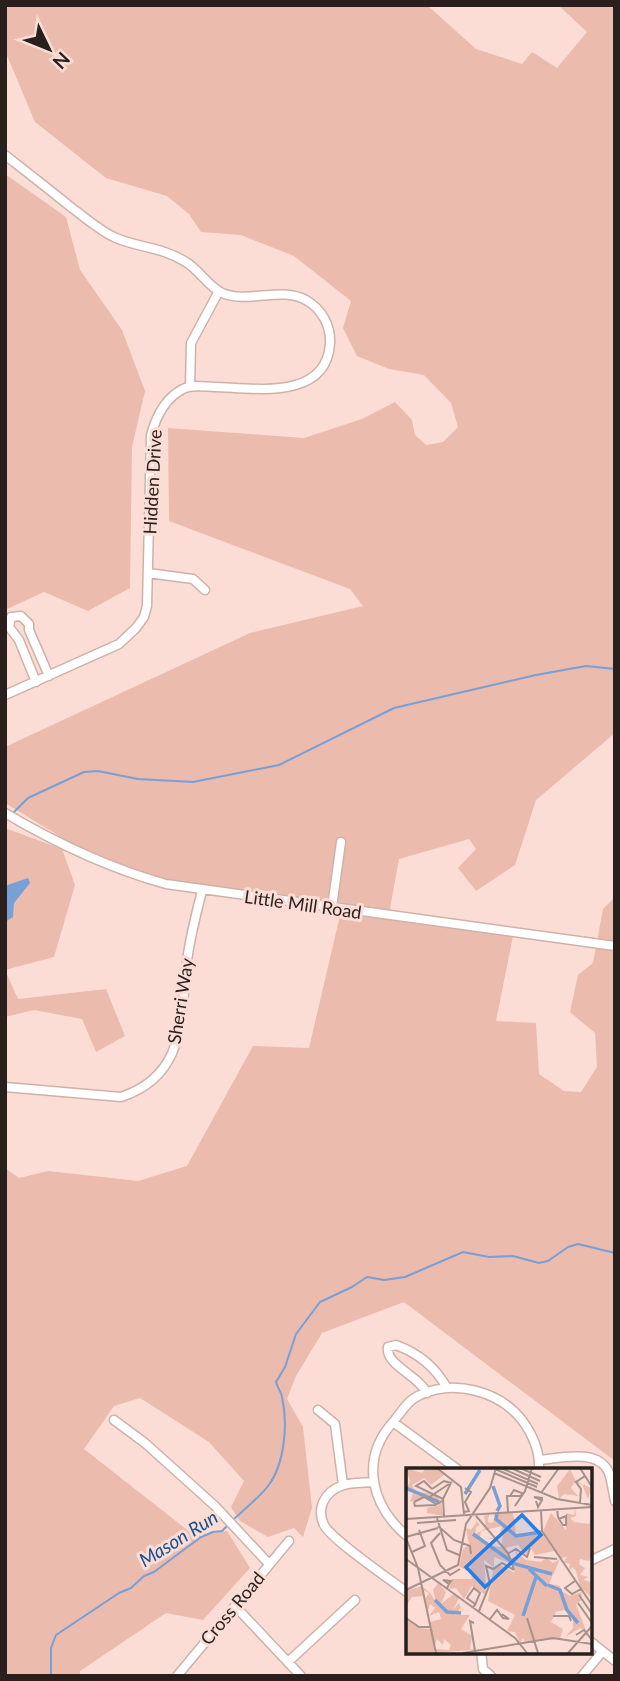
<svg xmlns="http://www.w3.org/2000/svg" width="620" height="1681" font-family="Lato,sans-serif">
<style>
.green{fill:#ebbbae}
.water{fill:#77a0d7}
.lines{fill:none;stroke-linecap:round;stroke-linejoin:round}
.stream{stroke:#77a0d7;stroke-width:2}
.minor-casing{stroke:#ceb2aa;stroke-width:11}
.minor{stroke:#fff;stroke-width:8}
.labels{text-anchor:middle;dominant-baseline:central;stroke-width:6;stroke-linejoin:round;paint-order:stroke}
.street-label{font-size:18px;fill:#291f1c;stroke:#fbddd5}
.water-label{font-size:19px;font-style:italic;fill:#1b5093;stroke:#fbddd5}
.inset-river{fill:none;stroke:#77a0d7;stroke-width:3.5}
.inset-road{fill:none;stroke:#a7918b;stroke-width:2}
.view{fill:#257ee8;fill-opacity:0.15;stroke:#257ee8;stroke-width:3.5}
.inset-edge{fill:none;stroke:#291f1c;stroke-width:3.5}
</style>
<rect width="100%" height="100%" fill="#fbddd5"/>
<path class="green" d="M5,5H427L476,49L522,64L532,52L557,68L587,32L558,5H615V733L536,800L515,865L476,891L458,868L476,849L469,839L399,859L389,914L514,931L496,1021L536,1023L539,1074L564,1091L581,1092L597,1067L595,1033L570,1012L578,975L593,963L603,909L615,897V1461L404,1302L322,1333L296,1376L287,1399L303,1427L312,1508L303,1537L294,1528L268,1537L240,1521L231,1507L244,1481L209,1442L140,1398L114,1406L84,1449L195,1536L227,1531L250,1568L203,1620L166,1613L80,1671V1676H5V1168L19,1178L48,1171L138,1181L187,1166L253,1046L309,1048L342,907L125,876L5,803V747L250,633L363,606L350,589L169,521L168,428L304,438L362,419L395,402L412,420L415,435L426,445L443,442L458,427L451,403L424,375L389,369L357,356L343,328L351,301L294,256L241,235L201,232L189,214L167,196L106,178L35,122L5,51Z
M5,174L66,217L80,270L122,330L145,391L132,447L130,588L88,611L44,592L5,610Z
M5,828L62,849L75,885L54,957L5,970L18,999L106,989L125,1036L96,1052L82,1019L34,1010L5,1017Z"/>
<path class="water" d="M28,878L30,883L14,903L13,917L5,922V886Z"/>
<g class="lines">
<path class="stream" d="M13,813L28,798L84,772L98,771L138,779L193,782L279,765L394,708L536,675L586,666L615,669
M233,1520C244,1509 258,1499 268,1486C285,1464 288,1423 282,1397C281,1391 277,1387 276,1382L285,1367L296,1334L320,1302L352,1287L367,1277L384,1280L405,1277L463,1252L489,1257L513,1256L539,1263L548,1261L568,1247L578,1244L615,1253
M51,1676V1648L56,1635L119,1593L131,1588L144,1576L154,1572L201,1537L213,1532L222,1531L229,1524"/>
<defs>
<path id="minor" d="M5,155C28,173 50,190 72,208C86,218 100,231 116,238C140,248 162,247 186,262C199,270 209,287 222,293C248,304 281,286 306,300C322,309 331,326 330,344C326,401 253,388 215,387C205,387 192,384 183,389C165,398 156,417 151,435L147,606L144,617L136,628L119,644L5,695
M190,386L191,343L219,291
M148,573L193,579L205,590
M36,682L19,640L9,627L11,617L21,616L29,624V630L49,676
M5,813C56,843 108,868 166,884L615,946
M332,907L341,842
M5,1087L121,1097C187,1075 180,1018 187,961C190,937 196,914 202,891
M427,1393C417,1374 385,1365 388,1347L396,1345C418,1353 436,1368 447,1388
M318,1410L335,1424L343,1485
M114,1420L145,1443L215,1506L269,1564
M393,1422L457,1469
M540,1460C560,1458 599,1448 609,1473C612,1482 613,1492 615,1501
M374,1482C363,1483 351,1482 341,1486C325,1492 316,1508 324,1525C332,1540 391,1580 408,1593
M408,1537C371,1506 359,1459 394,1421C402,1411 408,1400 420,1395C454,1379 499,1391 522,1420C533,1435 540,1450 539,1469
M590,1561L615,1549
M235,1606L301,1676
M590,1641L615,1661
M481,1651L483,1669L491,1676
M288,1662L355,1600
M177,1676L289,1541
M582,1676L602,1652"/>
</defs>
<use href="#minor" class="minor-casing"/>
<use href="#minor" class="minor"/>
</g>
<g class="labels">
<g class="street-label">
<text transform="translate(152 482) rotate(-87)">Hidden Drive</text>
<text transform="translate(303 904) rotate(8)">Little Mill Road</text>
<text transform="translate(180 1001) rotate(-81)">Sherri Way</text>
<text transform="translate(232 1608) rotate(-50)">Cross Road</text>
</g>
<g class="water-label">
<text transform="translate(178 1538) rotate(-32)">Mason Run</text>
</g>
</g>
<g transform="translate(406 1468)">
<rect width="186" height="186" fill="#fbddd5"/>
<path d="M0,0L16,5L20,0H31L39,6L25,17L18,10L6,17L9,23L27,26L35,33L37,48L21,45V40L33,37L23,28L4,34L7,25L0,23L4,13ZM164,1L170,13L185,20L182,31L176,16L168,15L165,20L172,28L158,26L153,31L151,18ZM169,40L170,48L164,50L168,54L183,56L185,51V89L183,93L174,91L173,96L179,100L174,107L182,109L177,112L185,114V129L174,119L170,103L167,99L163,103L164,96L158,94L161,88L155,91L137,63L145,45L160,62V45L168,47ZM107,44L110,66L135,63L148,83L129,87L124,79L120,87L112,77L99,80L105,90L111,89L109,83L120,92L135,94L140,90L147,95L154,91L143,116L155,118L152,121L164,128L176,124L175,130L171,128L176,132L170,136L180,163L174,160L159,169L167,160V149L159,142L150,144L145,154L157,161L154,171L119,174L117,170L114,175L109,164L101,163L109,147L82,133L87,102L94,97L109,105L106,96L88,89V100L78,92L81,128L66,118L58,131L50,120L43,121L46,111H66L64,99L61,103L53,98L57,81L63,77L60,60L65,62L71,53L74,58H71L69,66L80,60L78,48L83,46L82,54L87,55L89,45ZM96,58L93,68L81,71H90L97,66L95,79L81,77L74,69L75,63ZM32,115L40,124L35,136L48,126L53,130L47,142L53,135L55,140L48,147H64L55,161L66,168L64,181H74L30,185L29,181L43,182L45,177L38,171L37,177L31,171L29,177L25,163L29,185H0L1,151L13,160L25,161L24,154L35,151L33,144L23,148L29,140L24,136L22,143L19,131L23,125L17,122L18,128L6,129L0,138V123L16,118L24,125L30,134L27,122Z" fill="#ebbbae" fill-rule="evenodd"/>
<path class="inset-river" d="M87,18L94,38L91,43M0,20L33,34M59,26L74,2M91,46L90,51L110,68L135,64M67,66L109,96L146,106M123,101L141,118M142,117L154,122L161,142L172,155M29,132L41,144L55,145M117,148L130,109"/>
<path class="inset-road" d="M31,0L55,19L58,46M95,0L132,16M105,0L134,13M114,0L135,9M174,0L186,19M89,1L131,19M88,5L151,31L186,37M26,21L18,13L10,18L37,31L38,48M26,21L38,13L45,15L37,31M135,25L153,0M22,30L46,14M130,33L132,39L136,32L128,29L136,30V32M8,34L9,38L29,37L38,32M8,34L18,29L30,36M174,35L175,21L170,14L179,8M109,38L119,23L126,0M151,41L152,49L153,51L157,57H160V48L153,51M135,42L136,63L186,137M58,44L63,43L59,34L65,24L59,20M102,44L101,28H115L116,25L108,22L104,28M70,48L102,85L108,102M31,50L41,82L53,87M0,51L186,39M11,55L50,52M32,58L48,72L64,78L65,86M34,65L25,75L34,97L44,107L54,101M0,69L32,60M0,70L12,100L30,185M6,84L19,78L13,62M103,85L110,81L121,89L124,80M128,89L151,91M0,91L109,170L121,185M169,113L159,120L166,126L175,121M41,120L44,114L45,113L37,112L43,116M0,122L52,97L60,56L84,20L90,0M173,127L186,146M172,135L186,155M67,139L69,137L74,125L68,120L61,130L69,136M73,143L84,116L80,98L87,101L96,95L108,102M147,148H163L165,153M0,150L13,159H24M121,150L132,185M84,151L91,142L97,150L103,151L96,146M68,155L64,153L69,183M170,167L178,162L186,172M57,185L147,170L186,176M162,185L186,158"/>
<path class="view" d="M116,47L135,67L79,119L60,99Z"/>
<rect width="186" height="186" class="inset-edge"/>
</g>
<rect width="620" height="1681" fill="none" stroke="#291f1c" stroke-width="14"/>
<g transform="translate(49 49) rotate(133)" stroke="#fbddd5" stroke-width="5" paint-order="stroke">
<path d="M0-5L12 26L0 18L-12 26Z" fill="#291f1c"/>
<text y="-10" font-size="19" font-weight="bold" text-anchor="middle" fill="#291f1c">N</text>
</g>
</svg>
